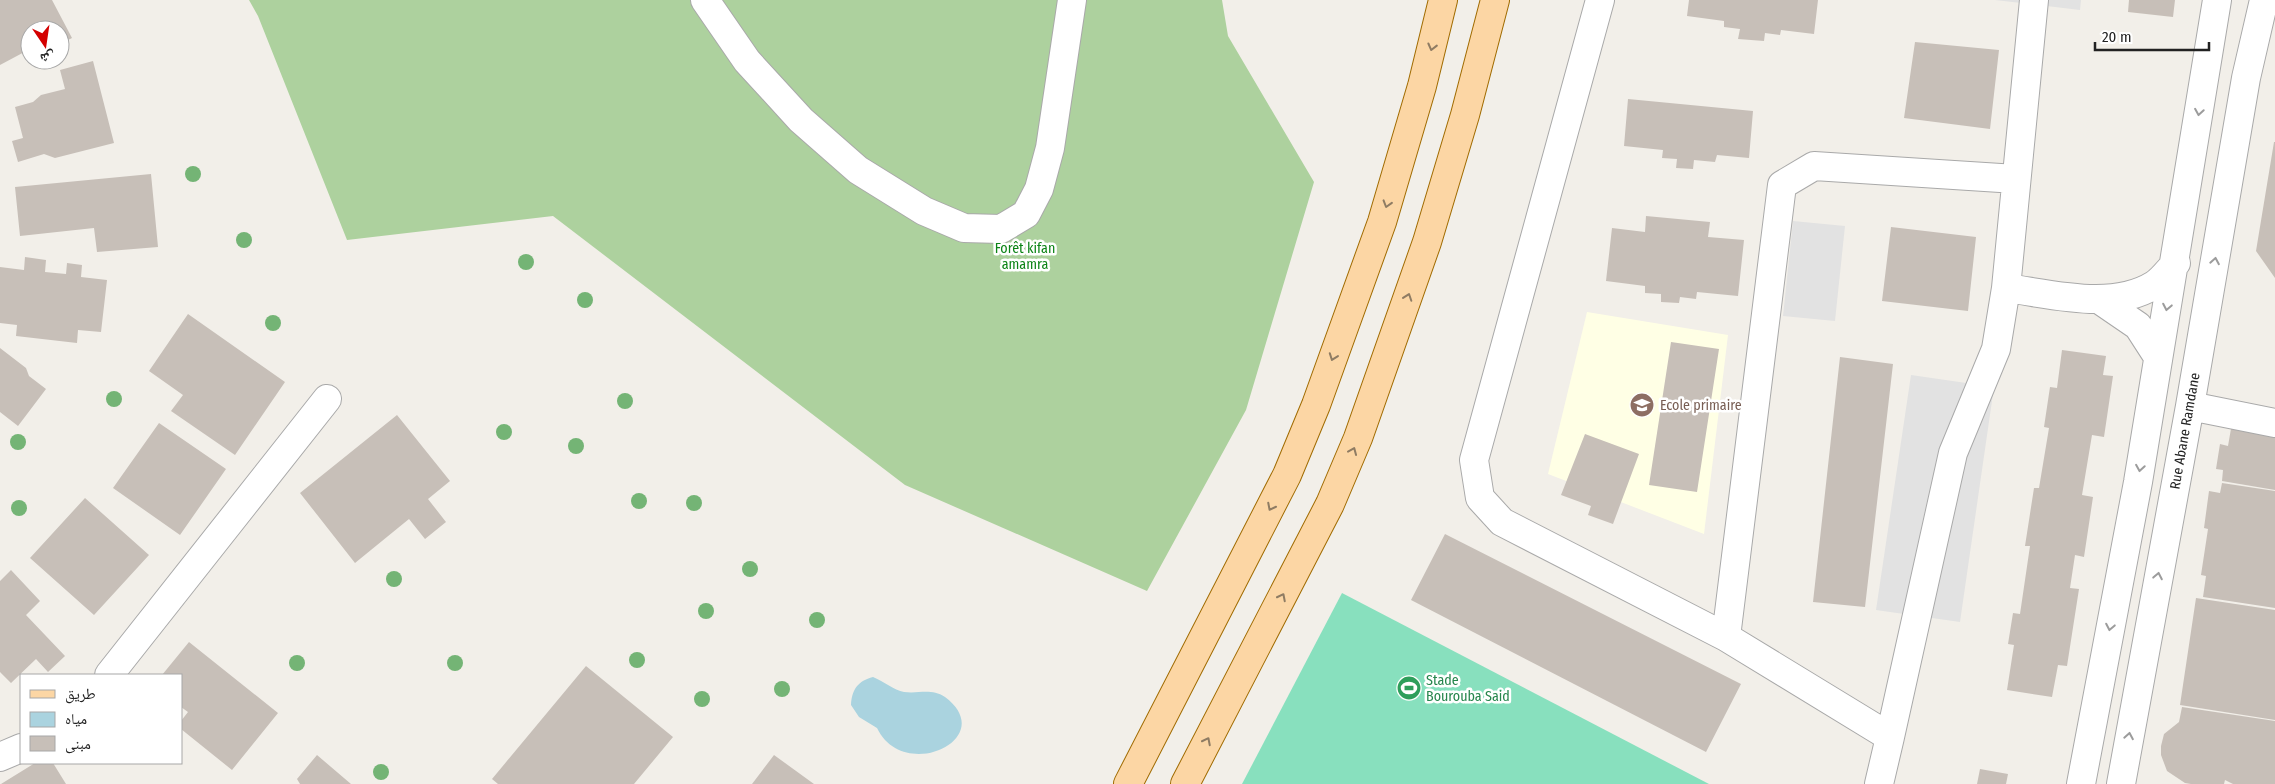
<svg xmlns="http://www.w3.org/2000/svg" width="2275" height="784" font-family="'Fira Sans Condensed','Noto Naskh Arabic',sans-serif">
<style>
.education{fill:#ffffe5}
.forest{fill:#add19e}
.pitch{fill:#88e0be}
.parking{fill:#e2e2e2}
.water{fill:#aad3df}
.building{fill:#c7bfb8}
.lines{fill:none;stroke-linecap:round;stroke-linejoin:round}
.minor-casing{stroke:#a9a9a9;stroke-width:30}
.major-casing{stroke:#a06b00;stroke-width:30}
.minor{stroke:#fff;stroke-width:28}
.major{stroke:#fcd6a4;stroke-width:28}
.tree{fill:#74b475}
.oneway{stroke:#8f7c63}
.oneway2{stroke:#9c9c9c}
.labels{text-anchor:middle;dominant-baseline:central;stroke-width:5;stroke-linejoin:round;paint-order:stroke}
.park-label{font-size:14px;fill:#0c8416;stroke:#fff}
.education-label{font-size:14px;fill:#785e54;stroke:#fff;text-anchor:start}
.street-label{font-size:14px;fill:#222;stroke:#fff}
.leisure-label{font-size:14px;fill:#27864d;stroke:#fff;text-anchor:start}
</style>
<rect width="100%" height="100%" fill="#f2efe9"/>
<path class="education" d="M1587,312L1728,335L1704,534L1548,474Z"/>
<path class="forest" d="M249,0H1222L1228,36L1314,182L1246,410L1147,591L905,485L553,216L347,240L258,16Z"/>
<path class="pitch" d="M1342,593L1709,784H1242Z"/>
<path class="parking" d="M1995,0H2081L2080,10Z
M1793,221L1845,226L1835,321L1783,316Z
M1911,375L1994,387L1960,622L1876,610Z"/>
<path class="water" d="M873,677C883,681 894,690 904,692C919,694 931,688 945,697C1000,738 904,784 877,728L859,717L851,705C852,689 858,681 873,677Z"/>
<path class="building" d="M0,0H52L72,38L60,44V30H30V49L0,65Z
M1689,0H1818L1814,34L1781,30L1780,35L1765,33L1764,41L1738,39L1740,29L1724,27V21L1687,16Z
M2129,0H2175L2173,17L2128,12Z
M1915,42L1999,50L1990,129L1904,118Z
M93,61L114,143L55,158L44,154L18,162L12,141L23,138L15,107L33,102L41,95L65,89L60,70Z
M1628,99L1753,111L1749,158L1717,155L1715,162L1694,160L1693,169L1676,168L1677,159L1662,158L1663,150L1624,146Z
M2274,142H2275V278L2256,251Z
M151,174L158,247L97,252L94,228L20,236L15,187Z
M1646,216L1710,222L1708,237L1744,240L1738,296L1697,292L1696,299L1680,297L1679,303L1661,302V294L1645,293V286L1606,281L1612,228L1645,232Z
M1891,227L1976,237L1968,311L1882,301Z
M25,257L46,260L45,272L66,274L67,263L82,265L81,277L107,280L101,332L78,330L77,343L16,336L17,325L0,323V267L24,270Z
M188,314L285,382L235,455L171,411L183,395L149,371Z
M1671,342L1719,349L1697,492L1649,485Z
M0,348L26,368L29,376L46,389L18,426L0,412Z
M2062,350L2106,356L2103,375L2113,376L2104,437L2092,435L2082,495L2093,497L2084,557L2075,555L2070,588L2079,589L2067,666L2058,665L2052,697L2007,690L2014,645L2008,644L2013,613L2020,614L2030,546H2025L2034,488H2039L2049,428L2044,427L2050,387L2057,388Z
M1840,357L1893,364L1865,607L1813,602Z
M397,415L450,481L428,499L446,522L425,539L409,519L355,563L300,493Z
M159,423L226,469L180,535L113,488Z
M2232,423L2275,430V490L2222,481L2223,470L2216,469L2220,444L2228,446Z
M1585,434L1639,454L1613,524L1588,515L1591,506L1561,495Z
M2222,483L2275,491V608L2203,597L2206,576L2201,575L2208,529L2204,528L2209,491L2220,493Z
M85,498L149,555L94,615L30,558Z
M1445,534L1741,684L1706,752L1411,600Z
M11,570L40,601L26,615L65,656L48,672L36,659L11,683L0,672V581Z
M2196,598L2275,610V720L2180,705Z
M189,642L278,713L232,770L181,729V721L188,712L181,707V675H162Z
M586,666L673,737L634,784H498L492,779Z
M2182,707L2275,721V784H2233L2225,780L2224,784H2191L2185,783L2167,771L2161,755V746L2164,734L2179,722Z
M317,755L351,784H300L297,779Z
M774,755L814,784H752Z
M35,763H53L66,784H1Z
M1980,769L2008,774L2006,784H1977Z"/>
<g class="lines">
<defs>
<path id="minor" d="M705,0L747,61L801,120L858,170L924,211L964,228L1001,229L1026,214L1039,189L1050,148L1072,0
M1600,0L1474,460L1480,498L1502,522L1726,637L1890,737L1879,784
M2006,288C2052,294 2112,311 2154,285C2162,280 2169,270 2176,263
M2100,300L2138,326L2158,357
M2190,406L2275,423
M1726,637L1782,185L1814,166L2016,179
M109,675L327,399
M1890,737L1953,453L1996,349L2006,288L2034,0
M0,757L21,748
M2081,784L2138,482L2217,0
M2121,784L2190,406L2246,78L2264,0"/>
<path id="major" d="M1128,784L1287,475L1316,405L1382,222L1422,86L1443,0
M1185,784L1330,504L1358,438L1427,242L1465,115L1495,0"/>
</defs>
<use href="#minor" class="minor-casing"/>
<use href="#major" class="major-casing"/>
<use href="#minor" class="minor"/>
<use href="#major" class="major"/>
</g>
<g class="tree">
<circle cx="193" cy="174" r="8"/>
<circle cx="244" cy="240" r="8"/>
<circle cx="526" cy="262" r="8"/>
<circle cx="585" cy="300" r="8"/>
<circle cx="273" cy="323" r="8"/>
<circle cx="114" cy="399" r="8"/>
<circle cx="625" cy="401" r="8"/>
<circle cx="504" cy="432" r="8"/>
<circle cx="18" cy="442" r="8"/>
<circle cx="576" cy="446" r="8"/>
<circle cx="639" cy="501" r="8"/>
<circle cx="694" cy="503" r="8"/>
<circle cx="19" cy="508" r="8"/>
<circle cx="750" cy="569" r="8"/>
<circle cx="394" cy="579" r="8"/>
<circle cx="706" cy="611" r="8"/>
<circle cx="817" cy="620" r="8"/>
<circle cx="637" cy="660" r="8"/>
<circle cx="297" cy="663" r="8"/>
<circle cx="455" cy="663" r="8"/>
<circle cx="782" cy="689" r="8"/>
<circle cx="702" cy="699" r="8"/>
<circle cx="381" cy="772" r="8"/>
</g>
<defs><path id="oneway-chevron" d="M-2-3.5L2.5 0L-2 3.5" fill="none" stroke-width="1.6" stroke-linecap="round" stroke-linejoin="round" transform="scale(1.25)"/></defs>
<g class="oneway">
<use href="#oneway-chevron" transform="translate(1432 47) rotate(104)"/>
<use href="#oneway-chevron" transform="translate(1387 204) rotate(107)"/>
<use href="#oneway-chevron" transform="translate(1408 297) rotate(-71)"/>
<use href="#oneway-chevron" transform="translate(1333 357) rotate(110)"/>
<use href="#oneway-chevron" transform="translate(1353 451) rotate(-67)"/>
<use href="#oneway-chevron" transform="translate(1271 507) rotate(117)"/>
<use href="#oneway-chevron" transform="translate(1282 597) rotate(-63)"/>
<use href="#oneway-chevron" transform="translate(1207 741) rotate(-63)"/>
</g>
<g class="oneway2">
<use href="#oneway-chevron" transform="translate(2199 112) rotate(99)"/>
<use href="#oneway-chevron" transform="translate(2215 261) rotate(-80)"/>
<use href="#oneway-chevron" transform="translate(2167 307) rotate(101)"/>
<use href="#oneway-chevron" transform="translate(2140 468) rotate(99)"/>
<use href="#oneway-chevron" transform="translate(2158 576) rotate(-79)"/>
<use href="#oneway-chevron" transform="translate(2110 627) rotate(101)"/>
<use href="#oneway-chevron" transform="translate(2129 736) rotate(-80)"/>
</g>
<defs>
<symbol id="school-disc" viewBox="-11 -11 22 22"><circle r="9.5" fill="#8d6e63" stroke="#fff"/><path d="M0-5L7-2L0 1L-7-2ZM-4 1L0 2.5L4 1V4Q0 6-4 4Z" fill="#fff"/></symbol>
<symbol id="stadium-disc" viewBox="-11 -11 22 22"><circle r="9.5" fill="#2e9e5b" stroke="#fff"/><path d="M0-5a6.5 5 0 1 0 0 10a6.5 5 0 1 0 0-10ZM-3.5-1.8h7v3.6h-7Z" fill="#fff"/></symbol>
</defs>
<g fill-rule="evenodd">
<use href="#school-disc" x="1628" y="391" width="28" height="28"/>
<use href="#stadium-disc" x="1395" y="674" width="28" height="28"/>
</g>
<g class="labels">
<g class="park-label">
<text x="1025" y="248">Forêt kifan<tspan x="1025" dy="16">amamra</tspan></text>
</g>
<g class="education-label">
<text x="1660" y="405">Ecole primaire</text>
</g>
<g class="street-label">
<text transform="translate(2185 431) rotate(-80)">Rue Abane Ramdane</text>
</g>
<g class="leisure-label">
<text x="1426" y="680">Stade<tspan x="1426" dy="16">Bourouba Said</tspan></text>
</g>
</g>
<rect x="20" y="674" width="162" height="90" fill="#ffffff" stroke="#a7a7a7"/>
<rect x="30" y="690" width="25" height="8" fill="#fcd6a4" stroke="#a7a7a7"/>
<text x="65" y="699" font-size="15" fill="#222222">طريق</text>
<rect x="30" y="712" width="25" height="15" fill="#aad3df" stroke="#a7a7a7"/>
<text x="65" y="724" font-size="15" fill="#222222">مياه</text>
<rect x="30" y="736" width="25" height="15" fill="#c7bfb8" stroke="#a7a7a7"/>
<text x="65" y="749" font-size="15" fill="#222222">مبنى</text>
<g transform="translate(45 45) rotate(167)"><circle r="24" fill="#ffffff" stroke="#a7a7a7"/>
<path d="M0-4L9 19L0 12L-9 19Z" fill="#d40000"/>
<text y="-8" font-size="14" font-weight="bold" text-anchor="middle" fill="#222222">ش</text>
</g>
<path d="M2095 42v8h114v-8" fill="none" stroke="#222222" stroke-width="2.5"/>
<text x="2102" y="42" font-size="15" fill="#222222" stroke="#ffffff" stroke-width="4" paint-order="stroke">20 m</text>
</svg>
